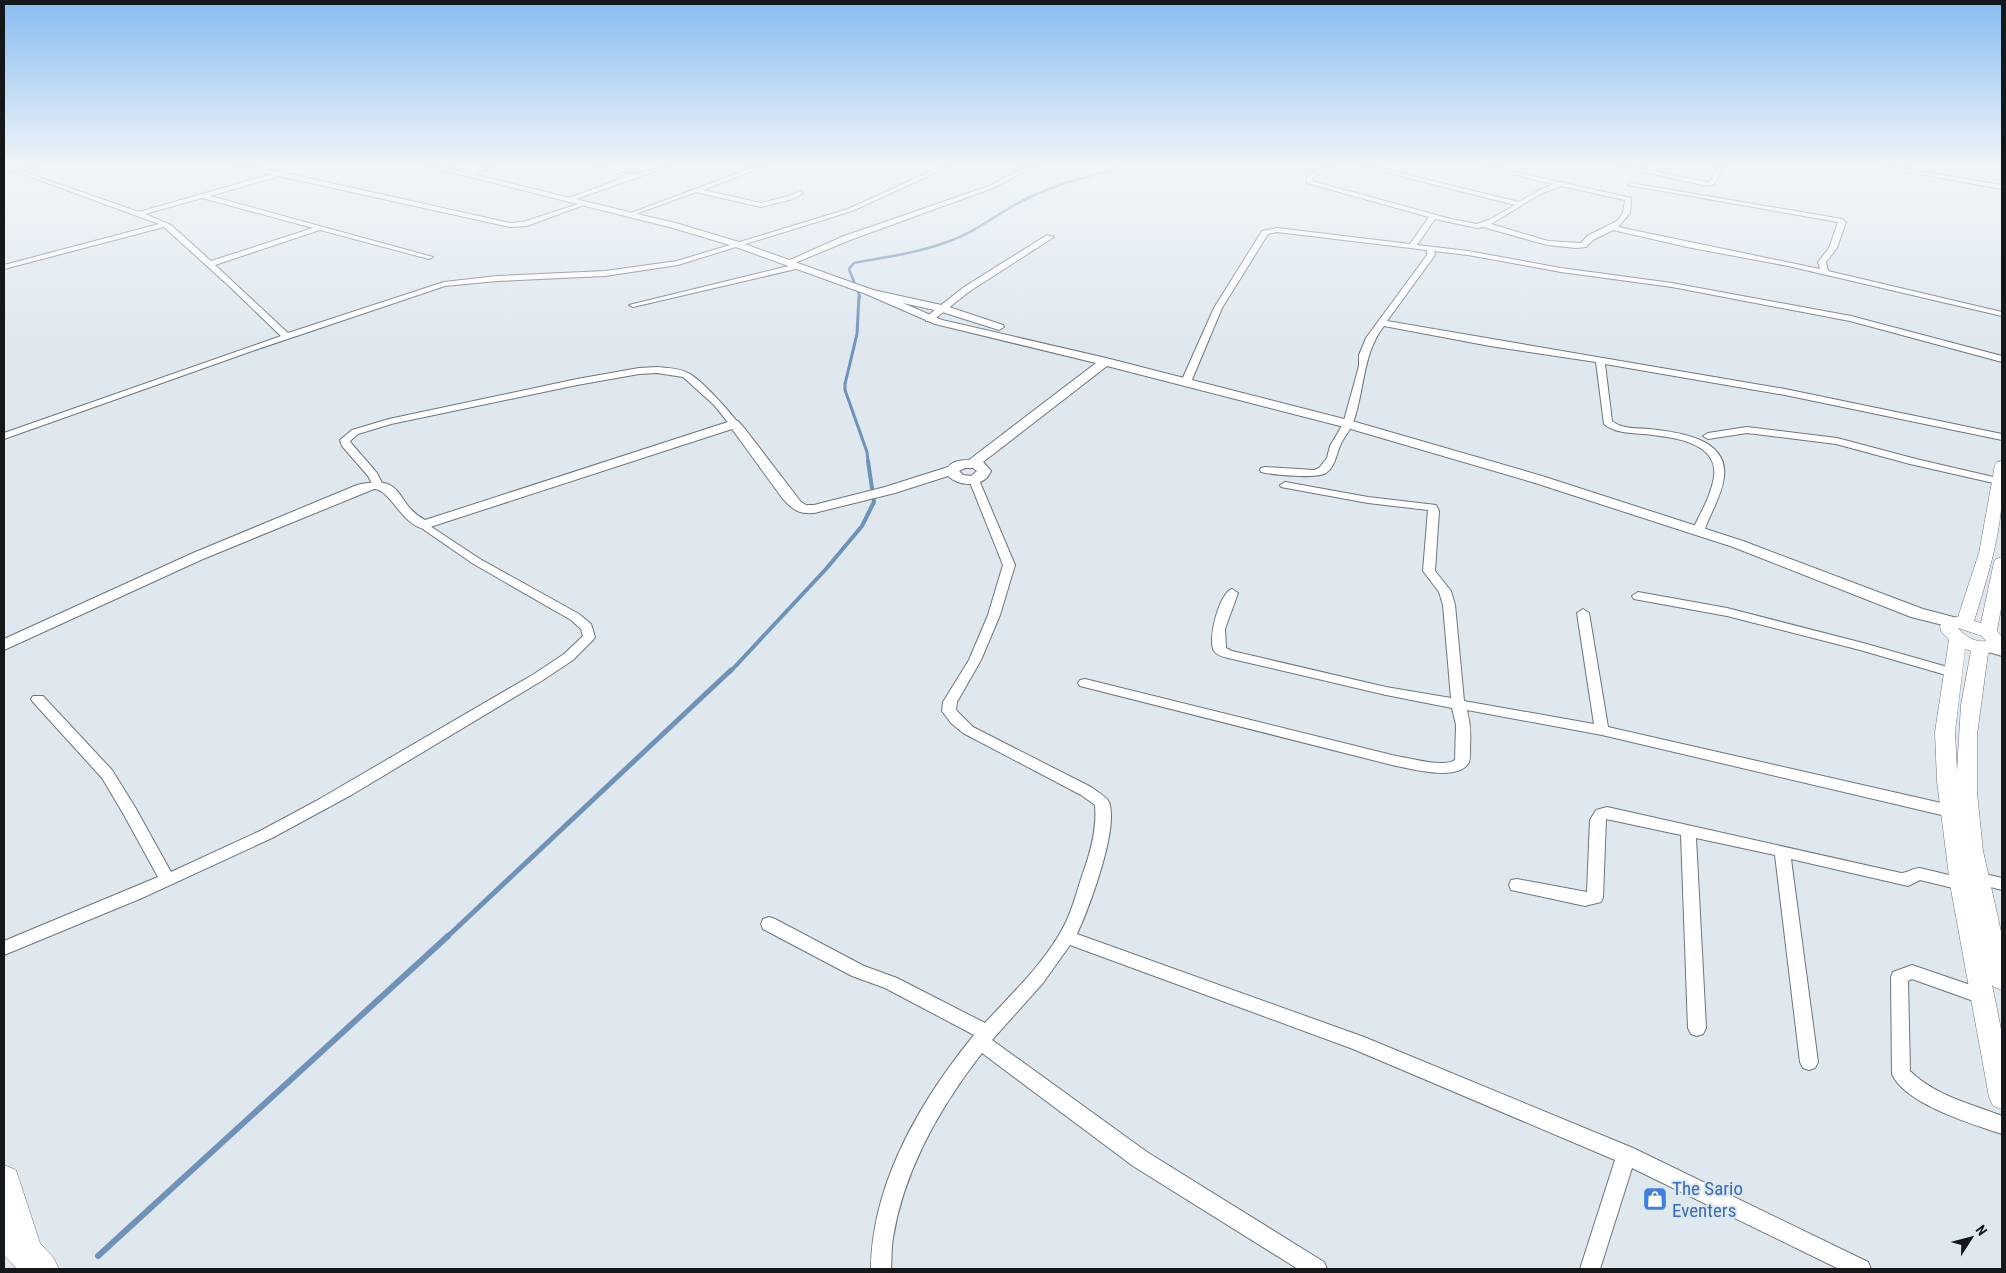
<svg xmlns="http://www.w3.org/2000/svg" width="2006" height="1273" font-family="'Roboto Condensed',sans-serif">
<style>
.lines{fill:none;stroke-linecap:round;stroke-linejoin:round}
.stream-far4{stroke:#7092b8;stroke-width:2.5}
.stream-far3{stroke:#7092b8;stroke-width:3}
.stream-far2{stroke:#7092b8;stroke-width:4}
.stream-far1{stroke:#7092b8;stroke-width:5}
.stream{stroke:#7092b8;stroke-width:6}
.minor-casing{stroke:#6e757c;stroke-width:2}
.tertiary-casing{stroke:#6e757c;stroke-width:2}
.secondary-casing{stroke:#6e757c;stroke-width:1}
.trunk-casing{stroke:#6e757c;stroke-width:1}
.minor{fill:#fff;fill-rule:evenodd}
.tertiary{fill:#fff;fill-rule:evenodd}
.secondary{fill:#fff;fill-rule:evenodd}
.trunk{fill:#fff;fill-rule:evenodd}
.labels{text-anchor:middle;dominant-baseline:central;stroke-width:4;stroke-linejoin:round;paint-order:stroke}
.near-shop-label{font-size:19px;fill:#366cbe;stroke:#dfe8ef;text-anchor:start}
</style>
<rect width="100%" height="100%" fill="#dfe8ef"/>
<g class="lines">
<path class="stream-far4" d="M860,297L849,269L854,263C886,257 917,253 947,242C977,232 1000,211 1028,198C1057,184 1088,176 1119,168L1117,167"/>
<path class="stream-far3" d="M859,296L857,334L845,384V390L867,452L868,462"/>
<path class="stream-far2" d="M730,672L826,569L862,526L874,502L868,461"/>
<path class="stream-far1" d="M447,937L731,670"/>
<path class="stream" d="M98,1256L448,936"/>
<defs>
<path id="minor" d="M239,167H251L281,172L510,223L523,222L584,202L589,203L527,226L510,227L279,176L210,196L433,257L429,259L320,230L215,265L288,333L444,282L497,276L605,271L677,261L848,209L940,167H948L852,211L678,265L605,276L497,281L445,286L252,351L4,439V433L281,336L229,286L164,227L4,269V265L159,224L12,170V168L139,212L272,174ZM202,198L313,228L211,261L171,225L145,214Z
M484,167H493L468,176L463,175Z
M592,167C606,166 622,175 636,174C647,173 656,166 667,167L573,200H569V198L628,176Z
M754,167H762L703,190L761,203L789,196L800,191L803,193L793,199L761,207L696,192L633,215L628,214Z
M1026,167H1033L993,188L850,240L790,265L783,263L844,236L989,186Z
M1321,167H1328L1312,179V181L1451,219L1477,224L1489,220L1515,205L1365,167H1375L1519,202L1536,192L1553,184L1483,167H1493L1631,198L1630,213L1618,227L1820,269L1818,262L1829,248L1838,222L1628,185L1631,183L1842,219L1846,222L1837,248L1826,262L1828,271L2002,312V316L1788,266L1687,247L1613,230L1593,240L1586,247L1576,248L1547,245L1483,227L1477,228L1435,219L1417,245L1468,251L1561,268L1672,283L1851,316L2002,356V362L1850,321L1672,287L1561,272L1468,255L1434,251L1435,255L1387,321L1785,389L2002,434V440L1785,395L1605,364L1612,421C1621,429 1637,428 1649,429C1677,432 1729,438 1724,477C1722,495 1710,514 1704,531L1698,534L1692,531C1700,514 1711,496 1714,477C1719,441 1670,437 1644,434C1631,433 1614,433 1604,424L1596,362L1490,346L1384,326C1362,354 1365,390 1353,423C1350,431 1343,438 1340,446C1336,455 1335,467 1326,473C1315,479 1274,475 1261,472L1260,470L1261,468L1265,467L1314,470L1319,468L1327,458L1330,446L1343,424L1359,366V355L1366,338L1427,255V250L1277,232L1268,234L1222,308L1191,382L1186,385L1183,384L1181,382L1214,308L1262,231L1277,228L1410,244L1429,217L1307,183V177ZM1561,186L1625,200L1623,213L1617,221L1587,236L1581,243L1548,241L1491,224L1540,194Z
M1622,167H1633L1707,182H1710L1718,167H1724L1714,184L1707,186Z
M1882,167H1895L2002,185V189Z
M1047,235L1054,237L970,291L932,321H926V317L964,287Z
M797,264L801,266L800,268L633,307L629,305Z
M657,367C667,368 679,368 688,373C702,380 729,411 739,424L737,426H731L714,405L683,377L657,373L639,374L577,385L391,424L358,434L350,441L351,443L377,473L383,485L378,488L374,487L368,476L342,446L340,440L352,430L389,419L577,379L639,368Z
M1747,427L1837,438L1916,459L2002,479V482L1998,484L1910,464L1836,444L1747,433L1708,439L1703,436L1708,433Z
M974,477L979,480L1015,565L1000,615L981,660L957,702L956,710L973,727L1091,787C1096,791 1106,796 1109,802C1119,829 1089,908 1077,934L1364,1037L1633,1148L1868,1262L1871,1269H1839L1632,1168L1600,1269H1580L1615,1160L1353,1049L1070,945L1043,983L992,1040L1147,1152L1324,1262L1327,1269H1298L1133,1166L982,1053C940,1107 904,1170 893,1238C891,1248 892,1259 891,1269H871C872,1183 921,1100 974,1035L885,988L852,976L763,929L761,924L763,919L769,917L775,919L864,966L897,978L985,1023C1013,992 1046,962 1065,924C1073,908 1077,890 1083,873C1091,851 1097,829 1095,805L1081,795L963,733L951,723L942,711L943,702L969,660L988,615L1003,565L969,480Z
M1285,482L1368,497L1436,505L1439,511L1435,571L1451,591L1455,605L1464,701L1594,724L1577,613L1583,609L1589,613L1608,727L1950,805L1955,807L1957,811L1955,815L1950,817L1602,735L1467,710C1470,722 1471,733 1470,745C1470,751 1471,760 1468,764C1456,781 1413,769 1396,766L1080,686L1078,683L1080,680L1085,679L1396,756C1411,758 1442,768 1455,760L1456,725L1452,708L1386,695L1228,658C1223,657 1217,655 1214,651C1207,639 1220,592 1232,589L1238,593L1225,629L1226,648L1232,651L1386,687L1451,698L1443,605L1439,592L1423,571L1428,510L1368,503L1281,487L1280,485Z
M424,522L480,559L579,614L591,624L595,637L593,640L573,660L543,680L353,794L272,838L142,898L4,955V941L158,877L124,815L102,778L33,702L31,699L33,696H43L112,770L135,807L171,872L262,830L316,801L534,674L564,654L583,636L581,629L571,620L472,563L420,527L418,525L420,523Z
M1638,592L1727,608L1863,643L1958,670L1959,673L1953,677L1860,650L1727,616L1634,599L1632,596Z
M1607,807L1901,873C1907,873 1913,868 1920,868L1961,878L1967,879L1969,884L1967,889L1961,890L1920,880L1908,886L1791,859L1818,1062L1815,1068L1809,1070L1803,1068L1800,1062L1775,855L1696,838L1706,1028L1703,1034L1697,1036L1691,1034L1688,1028L1681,835L1606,819L1603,897L1601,902L1585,906L1511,890L1509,885L1511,880L1517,879L1587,892L1590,820L1596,810Z
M1977,872L2002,878V890L1971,882L1969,878L1971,874Z
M1912,965L1988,991L1991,996L1988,1001L1982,1004L1912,979L1908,981L1910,1071C1934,1095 1971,1104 2002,1116V1134C1972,1124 1905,1104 1892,1074L1891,977L1893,972Z"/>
<path id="tertiary" d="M32,167L28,169L4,172V168Z
M430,167H443L679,224L739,242L873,290L946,306L1003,325L1004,327L999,330L939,311L903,303L942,320L1106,358L1352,421L1542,476L1743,541L1923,609L1961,619L1963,623L1961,627L1955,628L1911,617L1733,547L1532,482L1344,427L1107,366L983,462L991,471C984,488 960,487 948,476L895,493L814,513C799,514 793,510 783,499L732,429L424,529C401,524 390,489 374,489L203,559L4,650V639L193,553L357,485C407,473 393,503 425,520L734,420L738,421L745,429L801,502L806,505H814L885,487L948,467C952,461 962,460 969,460L1096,363L935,324L866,294L733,246L673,228ZM965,468H973L977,471L971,476L963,475L959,471Z
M1991,642L2002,645V656L1985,651L1983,647L1985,643Z"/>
<path id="secondary" d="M2002,461C2006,519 1991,566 1974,621L1981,623L1994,562L1996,559L2002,557V603L1997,631L2002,637V646L1988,653L1977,735V793L1983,851L2002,936V990L1994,987L1992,985L2002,1034V1109L1993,1106L1989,1097L1950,884L1937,781L1935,732L1949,640L1941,631L1940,626L1946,619L1958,617L1979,553L1995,465L1997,462ZM1958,628L1982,636L1986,641C1976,643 1964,636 1958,628ZM1965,649L1971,651L1961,705L1957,771L1955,732Z"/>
<path id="trunk" d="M4,1165L16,1170L40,1243L53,1257L59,1269H17L4,1255Z"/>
</defs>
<use href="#minor" class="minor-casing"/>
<use href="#tertiary" class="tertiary-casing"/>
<use href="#secondary" class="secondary-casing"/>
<use href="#trunk" class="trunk-casing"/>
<use href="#minor" class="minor"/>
<use href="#tertiary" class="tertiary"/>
<use href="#secondary" class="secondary"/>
<use href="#trunk" class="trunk"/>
</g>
<linearGradient id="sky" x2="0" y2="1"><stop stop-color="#87bcf0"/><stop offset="0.48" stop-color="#f1f5f8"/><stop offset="1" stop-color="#f1f5f8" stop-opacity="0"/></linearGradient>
<rect width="2006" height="345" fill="url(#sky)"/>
<defs>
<symbol id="shop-square" viewBox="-11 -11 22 22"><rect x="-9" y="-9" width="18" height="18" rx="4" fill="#3f7fe0" stroke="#dfe8ef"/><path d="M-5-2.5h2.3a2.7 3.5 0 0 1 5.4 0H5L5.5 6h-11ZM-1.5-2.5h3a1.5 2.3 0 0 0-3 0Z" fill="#fff"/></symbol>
</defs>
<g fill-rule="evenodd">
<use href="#shop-square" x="1641" y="1185" width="28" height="28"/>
</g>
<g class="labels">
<g class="near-shop-label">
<text x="1672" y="1188">The Sario<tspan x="1672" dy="22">Eventers</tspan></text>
</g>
</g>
<rect width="2006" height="1273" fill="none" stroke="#15181a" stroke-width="10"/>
<g transform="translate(1971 1238) rotate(54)" stroke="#dfe8ef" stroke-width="4" paint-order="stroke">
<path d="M0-4L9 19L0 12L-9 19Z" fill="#15181a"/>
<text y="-8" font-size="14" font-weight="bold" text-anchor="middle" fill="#15181a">N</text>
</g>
</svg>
